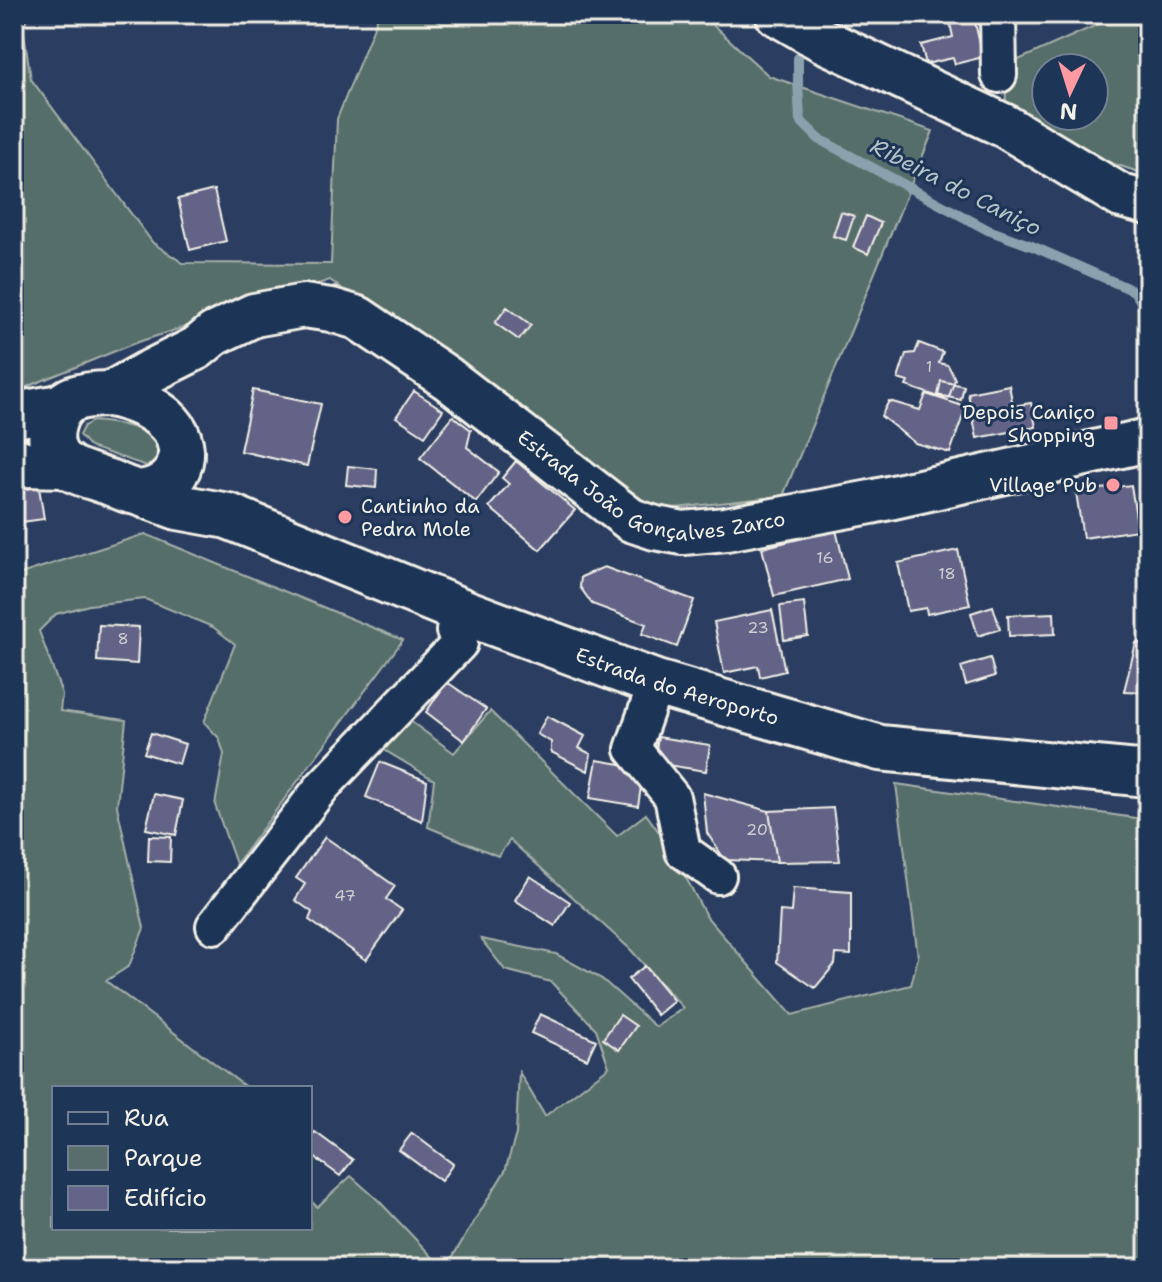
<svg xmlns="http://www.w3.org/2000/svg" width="1162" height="1282" font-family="'Shantell Sans',sans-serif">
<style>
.green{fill:#576e6a;stroke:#a6b0a9;stroke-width:2;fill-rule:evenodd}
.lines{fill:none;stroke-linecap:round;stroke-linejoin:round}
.stream{stroke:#89a2ae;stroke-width:10}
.building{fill:#636488;stroke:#f4f1e8;stroke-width:2}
.minor-casing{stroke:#f4f1e8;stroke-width:40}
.tertiary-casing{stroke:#f4f1e8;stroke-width:48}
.secondary-casing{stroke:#f4f1e8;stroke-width:50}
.minor{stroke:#1d3557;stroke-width:34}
.tertiary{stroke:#1d3557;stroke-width:42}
.secondary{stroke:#1d3557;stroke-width:44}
.poi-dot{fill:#ff9aa2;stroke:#1d3557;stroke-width:3}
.labels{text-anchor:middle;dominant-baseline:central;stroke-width:6;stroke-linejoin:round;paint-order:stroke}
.number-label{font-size:16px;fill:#d0ced0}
.poi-label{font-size:20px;fill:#f4f1e8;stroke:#1d3557;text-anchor:end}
.street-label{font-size:20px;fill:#f4f1e8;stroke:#1d3557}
.water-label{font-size:22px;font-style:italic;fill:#b6c3c6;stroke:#1d3557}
</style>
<rect width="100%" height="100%" fill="#2b3e61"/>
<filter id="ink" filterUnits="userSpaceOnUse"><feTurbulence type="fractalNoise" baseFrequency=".0125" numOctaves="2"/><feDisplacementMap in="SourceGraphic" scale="16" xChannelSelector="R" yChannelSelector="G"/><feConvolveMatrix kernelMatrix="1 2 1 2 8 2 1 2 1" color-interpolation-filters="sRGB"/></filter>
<g filter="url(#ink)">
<path class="green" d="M14,14H29L23,28L31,79L153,243L183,263L331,264L337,119L379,14H701L769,76L933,131L783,496L667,509H642L330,280L135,343L14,392Z
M1121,14H1148V175L1105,161L1006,108L1005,66ZM1046,68H1094V116H1046Z
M93,421C117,423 150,426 161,450L154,464L147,466L90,447L79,435L84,426Z
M145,534L403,640L236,864L215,805L224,754L219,738L204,722L235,644L213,627L145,599L89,605L56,614L39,631L62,694L60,711L126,720L117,806L144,928L129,966L106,981L247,1088H54V1228H310V1200L317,1207L351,1176L378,1200L443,1268H14V576Z
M490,711L617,836L646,814L671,849L706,916L792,1015L911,985L918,957L896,784L1142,819L1148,846V1268H456L450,1261L505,1171L516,1134L519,1072L545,1116L609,1067L596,1029L551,982L505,970L481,939L556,954L602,979L656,1027L683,1008L630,949L510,840L498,856L428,827L434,780L381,748L406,718L454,753Z"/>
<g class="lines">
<path class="stream" d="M798,58V83L800,120L819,139L988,230L1032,246L1134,291L1148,312"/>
</g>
<path class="building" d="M948,14H973L983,57L955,64L953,58L926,64L921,45L953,37Z
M214,190L226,241L190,250L178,199Z
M841,212L854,216L846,240L833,236Z
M866,216L881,223L868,254L853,247Z
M507,307L531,325L519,340L495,323Z
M919,343L943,352L939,363L948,365L955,379L948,400L906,386L908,382L898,379L906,354L915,353Z
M941,381L964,386L961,400L938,395Z
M1009,385L1013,406L1031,403L1036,427L977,438L968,393Z
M253,390L321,404L307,466L240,451Z
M414,391L443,410L425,436L396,417Z
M926,394L966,407L950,453L915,443L881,416L889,401L920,410Z
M453,416L471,430L467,447L499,472L476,502L420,458Z
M516,461L575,510L540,550L489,507L509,484L502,478Z
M348,466L377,469L376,488L346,485Z
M1131,485L1138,530L1083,538L1076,492Z
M39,487L44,519L14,523V491Z
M836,530L848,579L774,596L762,548Z
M958,550L970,605L927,614L926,608L908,611L898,563Z
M604,567L694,600L677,647L642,634L646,624L592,604L580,587L581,577Z
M804,603L808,636L784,640L780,606Z
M993,606L1000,629L978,636L971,613Z
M772,610L785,671L760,677L758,666L724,673L714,622Z
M1054,613L1055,634L1009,636L1008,615Z
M99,625L139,627L137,664L97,661Z
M1136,643L1148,644V692L1124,691Z
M990,658L995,676L966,685L961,667Z
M447,682L486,709L464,741L426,712Z
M547,716L585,736L579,748L591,754L588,771L551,752V742L537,734Z
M151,733L185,744L179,764L144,753Z
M658,737L710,745L706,771L654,763Z
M597,760L644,768L638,806L590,798Z
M380,762L427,781L422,821L366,797Z
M703,793L769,811L777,862L725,860L707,833Z
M154,794L183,800L176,835L146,829Z
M833,808L840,861L777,862L769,811Z
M149,836L171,837L170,862L148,861Z
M325,837L395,886L386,899L402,910L366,960L309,920L312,912L295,900L305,884L296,878Z
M530,876L570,902L555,926L515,900Z
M793,888L851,892V955L836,954L835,964L815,988L777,962L780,911L791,912Z
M645,966L674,1001L657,1015L628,979Z
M540,1014L596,1040L587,1059L531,1033Z
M620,1015L636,1026L619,1050L603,1039Z
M315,1132L353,1160L340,1176L310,1154V1139Z
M412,1133L453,1164L441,1181L399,1150Z"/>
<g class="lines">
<defs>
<path id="minor" d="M998,14L999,75
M656,683L633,749L672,797L683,851L718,876
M214,926L322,787L460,643L454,631L464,612"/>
<g id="tertiary">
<path d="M777,14L822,40L1005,126L1121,196L1148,203"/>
<path id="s1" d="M109,394L145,374L197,348L214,334L254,315L304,306L331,310L358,318L447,378L631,520L655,528L683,533L726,529L871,502L1148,440"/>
</g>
<g id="secondary">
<path d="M109,394C129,398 149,405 164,418C193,443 184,485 145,492C133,494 122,487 111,483C95,477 66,471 57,457C45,439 53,407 73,399C84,395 97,394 109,394Z"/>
<path d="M14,415L61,407"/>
<path d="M14,460L24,464L66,465"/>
<path id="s2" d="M140,493L178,507L228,516L464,612L656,683L880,748L1148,774"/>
</g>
</defs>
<use href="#minor" class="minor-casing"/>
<use href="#tertiary" class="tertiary-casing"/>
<use href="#secondary" class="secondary-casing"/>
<use href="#minor" class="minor"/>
<use href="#tertiary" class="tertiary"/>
<use href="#secondary" class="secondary"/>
</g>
</g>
<g class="poi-dot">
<rect x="1103" y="415" width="16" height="16" rx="4"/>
<circle cx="1113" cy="485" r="8"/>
<circle cx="345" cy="517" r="8"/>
</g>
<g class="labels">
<g class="number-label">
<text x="929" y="366">1</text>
<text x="825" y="557">16</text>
<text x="947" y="573">18</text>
<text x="758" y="627">23</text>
<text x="123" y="638">8</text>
<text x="757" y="829">20</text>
<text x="345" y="895">47</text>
</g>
<g class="poi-label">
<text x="1095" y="412">Depois Caniço<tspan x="1095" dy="23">Shopping</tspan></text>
<text x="1097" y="485">Village Pub</text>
<text x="361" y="506" text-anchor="start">Cantinho da<tspan x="361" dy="23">Pedra Mole</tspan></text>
</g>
<g class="street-label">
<text stroke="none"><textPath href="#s1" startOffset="620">Estrada João Gonçalves Zarco</textPath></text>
<text stroke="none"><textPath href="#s2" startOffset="572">Estrada do Aeroporto</textPath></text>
</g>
<g class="water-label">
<text transform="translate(956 187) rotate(27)">Ribeira do Caniço</text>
</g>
</g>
<rect width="1162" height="1282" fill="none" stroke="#1d3557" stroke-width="48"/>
<rect x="24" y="24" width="1114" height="1234" fill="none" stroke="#f4f1e8" stroke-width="3" filter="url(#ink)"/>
<rect x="52" y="1086" width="260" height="144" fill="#1d3557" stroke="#738091" stroke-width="2"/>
<rect x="68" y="1112" width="40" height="12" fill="#1d3557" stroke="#738091" stroke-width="2"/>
<text x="124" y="1126" font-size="24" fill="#f4f1e8">Rua</text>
<rect x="68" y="1146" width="40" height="24" fill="#576e6a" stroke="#738091" stroke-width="2"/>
<text x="124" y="1166" font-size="24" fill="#f4f1e8">Parque</text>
<rect x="68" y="1186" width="40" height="24" fill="#636488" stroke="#738091" stroke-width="2"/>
<text x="124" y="1206" font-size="24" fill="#f4f1e8">Edifício</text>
<g transform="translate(1070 92) rotate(184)"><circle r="38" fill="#1d3557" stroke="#738091" stroke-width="2"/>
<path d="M0-6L14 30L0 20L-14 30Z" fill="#ff9aa2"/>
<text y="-12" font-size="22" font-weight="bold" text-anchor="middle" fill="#f4f1e8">N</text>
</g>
</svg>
